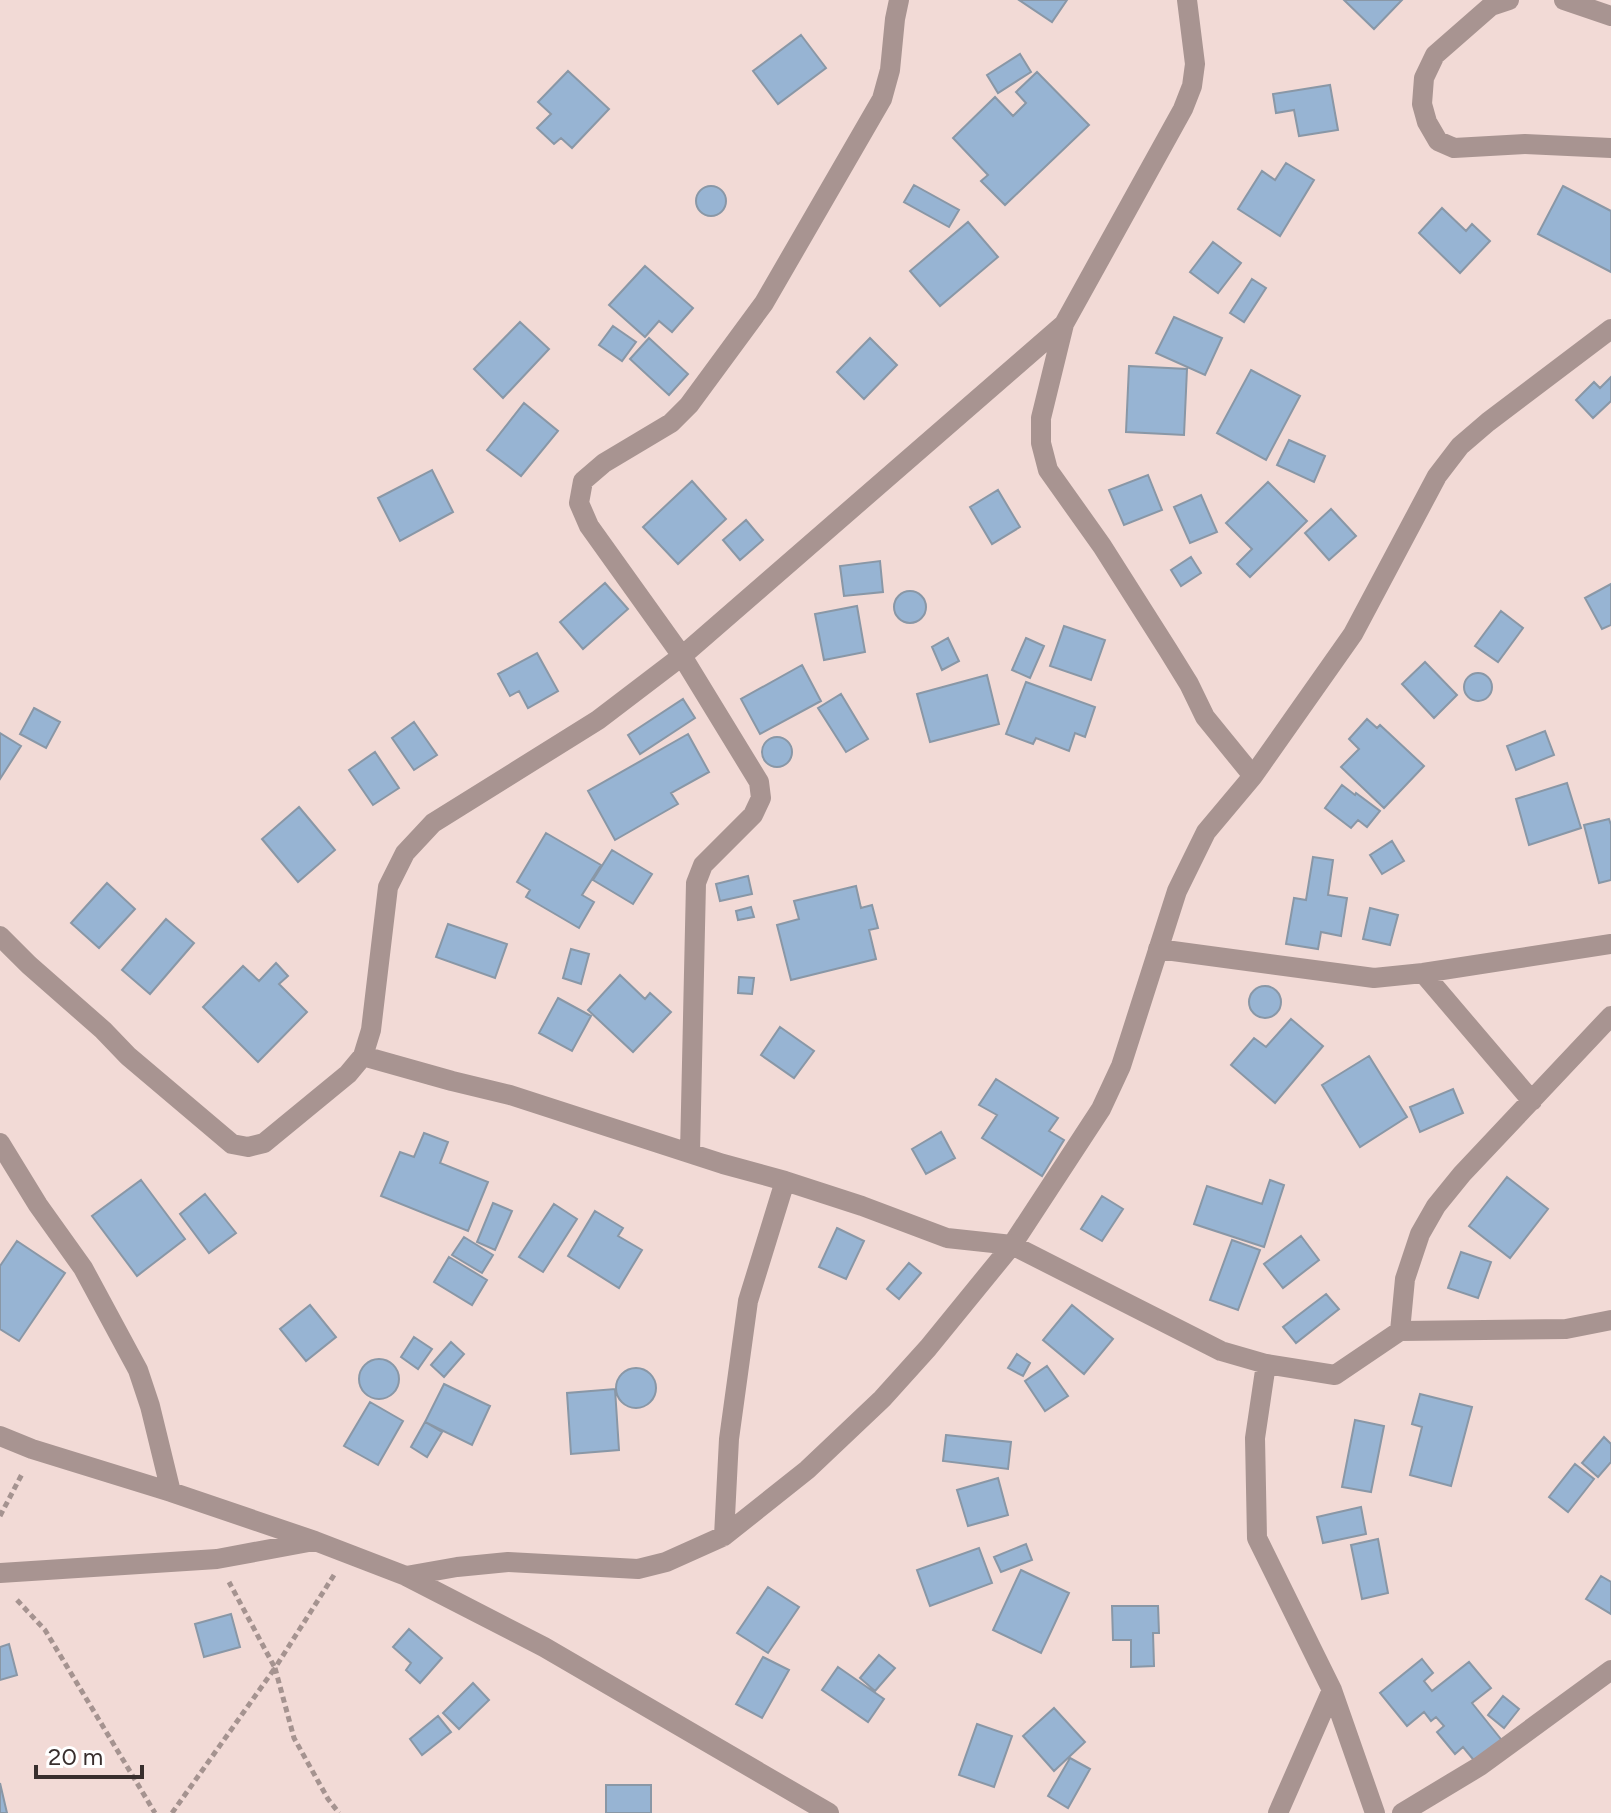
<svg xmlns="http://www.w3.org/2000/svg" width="1611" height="1813" font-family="Figtree,sans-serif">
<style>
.building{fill:#97b4d3;stroke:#8997a6;stroke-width:2}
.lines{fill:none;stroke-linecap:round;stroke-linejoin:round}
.path{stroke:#a59390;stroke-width:5;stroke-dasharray:6 4;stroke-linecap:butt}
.minor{stroke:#a89491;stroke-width:20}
</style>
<rect width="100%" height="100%" fill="#f2dad6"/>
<path class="building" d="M1019,0H1067L1052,22Z
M1344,0H1402L1374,29Z
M801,35L826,68L778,104L753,71Z
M1020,54L1031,72L998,93L987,75Z
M568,71L609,109L572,148L561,138L554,144L537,128L551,114L538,102Z
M1037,72L1089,125L1005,205L981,181L988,175L953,138L995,97L1013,116L1026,103L1016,92Z
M1330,85L1338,130L1299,136L1294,110L1276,113L1273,94Z
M1286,163L1314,180L1280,236L1238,209L1262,171L1275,180Z
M914,185L959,210L949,227L904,202Z
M696 201a15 15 0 1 1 30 0a15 15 0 1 1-30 0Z
M1563,186L1611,211V272L1538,234Z
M1442,208L1466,231L1472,224L1490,241L1460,273L1419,233Z
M968,222L998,257L940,306L910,271Z
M1213,242L1241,263L1218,293L1190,272Z
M645,266L693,308L672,332L659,321L645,337L609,305Z
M1252,279L1266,288L1244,322L1230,313Z
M1174,317L1222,338L1205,375L1156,353Z
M520,322L549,349L503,398L474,369Z
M613,326L636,342L622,361L599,345Z
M649,338L688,374L669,395L630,359Z
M870,338L897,365L864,399L837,372Z
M1129,366L1187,369L1184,435L1126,432Z
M1251,370L1300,396L1266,460L1217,433Z
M1611,377V401L1593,418L1576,400L1594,382L1600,388Z
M524,403L558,431L521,476L487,450Z
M1289,440L1325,456L1314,482L1277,465Z
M432,470L453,512L400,541L378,498Z
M1148,475L1162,510L1124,525L1109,490Z
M692,481L726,519L678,564L643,527Z
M1268,482L1307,521L1250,577L1237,564L1252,549L1226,523Z
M998,490L1020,527L992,544L970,507Z
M1201,495L1217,532L1190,543L1174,507Z
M1331,509L1356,536L1329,560L1305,533Z
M746,520L763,540L740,560L723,540Z
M1191,557L1201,573L1181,586L1171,570Z
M880,561L883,592L844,596L840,566Z
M605,583L628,609L583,649L560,622Z
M1611,584V625L1602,629L1585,598Z
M894 607a16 16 0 1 1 32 0a16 16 0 1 1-32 0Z
M857,606L865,652L824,660L815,614Z
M1501,611L1523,628L1498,662L1475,646Z
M1064,626L1105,640L1091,680L1050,666Z
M948,638L959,661L942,670L932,647Z
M1026,638L1044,646L1030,678L1012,670Z
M537,653L558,691L528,708L519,691L510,696L498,674Z
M1425,662L1457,695L1434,718L1402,684Z
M802,665L821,701L760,734L741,699Z
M1464 687a14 14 0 1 1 28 0a14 14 0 1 1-28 0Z
M987,675L999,724L930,742L917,694Z
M1026,682L1095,707L1085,737L1075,733L1069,751L1036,738L1033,744L1006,734Z
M841,694L868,739L846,752L818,708Z
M683,699L695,718L640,754L628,735Z
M34,708L60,722L46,748L20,734Z
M1367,719L1377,728L1380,725L1424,766L1384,808L1341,767L1359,749L1349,739Z
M414,722L437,755L414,770L392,738Z
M1545,731L1554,755L1516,770L1507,746Z
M0,733L21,746L0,779Z
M688,734L709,772L671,793L678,804L615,840L588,791Z
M762 752a15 15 0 1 1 30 0a15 15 0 1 1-30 0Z
M375,752L399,788L373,805L349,770Z
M1567,783L1581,828L1529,845L1516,799Z
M1342,785L1355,795L1356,793L1380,811L1367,827L1358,820L1351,828L1325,808Z
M299,807L335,850L298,882L262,839Z
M1609,819L1611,825V880L1599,883L1584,825Z
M546,833L601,865L582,895L594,902L579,928L526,897L530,890L517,882Z
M1392,841L1404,861L1382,874L1370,855Z
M612,850L652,874L633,904L593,880Z
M1313,857L1333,860L1328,895L1347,898L1341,936L1321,932L1318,949L1286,944L1294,898L1306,900Z
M748,876L752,894L720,901L716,884Z
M107,883L135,909L99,948L71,923Z
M856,886L861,908L872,905L878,928L869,930L876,959L791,980L777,925L799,919L794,901Z
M751,907L754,917L738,920L736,911Z
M1370,908L1398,915L1390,945L1363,939Z
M166,919L194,943L150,994L122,970Z
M448,924L507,944L495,978L436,957Z
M571,949L589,954L581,984L563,978Z
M276,963L288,976L279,984L307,1012L258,1062L203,1007L243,966L259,981Z
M620,975L645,999L650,993L671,1012L633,1052L588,1010Z
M739,977L754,978L752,994L738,993Z
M1249 1002a16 16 0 1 1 32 0a16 16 0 1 1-32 0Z
M558,998L591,1016L572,1051L539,1033Z
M1291,1019L1323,1046L1275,1103L1231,1065L1254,1038L1266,1047Z
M780,1027L814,1051L794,1078L761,1055Z
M1369,1056L1407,1117L1360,1147L1322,1085Z
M996,1079L1058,1118L1049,1131L1064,1140L1042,1176L982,1138L997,1115L979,1105Z
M1453,1089L1463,1113L1420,1132L1410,1107Z
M941,1132L955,1158L926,1174L912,1149Z
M424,1133L448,1142L440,1163L488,1182L468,1231L381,1196L400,1152L414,1157Z
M1507,1177L1548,1209L1510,1258L1469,1226Z
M141,1180L185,1239L137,1276L92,1216Z
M1270,1180L1284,1185L1264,1247L1194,1224L1207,1186L1262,1204Z
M205,1194L236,1233L209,1253L180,1214Z
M1102,1196L1123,1209L1102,1241L1081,1229Z
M493,1203L512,1211L495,1250L477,1242Z
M554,1204L577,1219L543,1272L519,1257Z
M595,1211L623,1228L618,1236L642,1250L619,1288L568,1256Z
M837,1228L864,1241L846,1279L819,1267Z
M1301,1236L1319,1260L1283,1288L1264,1264Z
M464,1237L493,1255L482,1273L452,1255Z
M1232,1240L1260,1250L1238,1310L1210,1300Z
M17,1241L65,1273L19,1341L0,1329V1266Z
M1461,1252L1491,1262L1478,1298L1448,1288Z
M449,1257L487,1280L472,1305L434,1282Z
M909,1263L921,1273L899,1299L887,1289Z
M1326,1294L1339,1309L1296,1343L1283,1327Z
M310,1305L336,1337L306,1361L280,1329Z
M1072,1305L1113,1339L1084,1374L1043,1340Z
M414,1337L432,1349L418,1369L401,1357Z
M451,1342L464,1354L444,1377L431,1365Z
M1017,1354L1030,1363L1023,1376L1008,1368Z
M359 1379a20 20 0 1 1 40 0a20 20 0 1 1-40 0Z
M1047,1366L1068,1396L1045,1411L1025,1381Z
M616 1388a20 20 0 1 1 40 0a20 20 0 1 1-40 0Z
M444,1384L490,1406L472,1445L425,1422Z
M615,1389L619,1450L571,1454L567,1393Z
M1420,1394L1472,1407L1451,1486L1410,1475L1422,1427L1412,1424Z
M370,1402L403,1421L378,1465L344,1446Z
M1355,1420L1384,1426L1371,1492L1342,1487Z
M425,1422L442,1432L427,1457L411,1447Z
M946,1435L1011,1442L1008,1469L943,1461Z
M1604,1437L1611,1444V1462L1598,1477L1582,1463Z
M1575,1464L1594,1479L1568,1512L1549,1497Z
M998,1478L1008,1515L968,1526L957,1490Z
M1361,1507L1366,1534L1323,1543L1317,1517Z
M1378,1539L1388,1593L1362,1599L1351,1545Z
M1026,1544L1032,1560L1001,1572L994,1557Z
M979,1548L992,1583L930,1606L917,1570Z
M1021,1570L1069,1593L1041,1653L993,1630Z
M1601,1576L1611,1582V1614L1586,1599Z
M768,1587L799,1607L768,1653L737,1633Z
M1112,1606H1158L1159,1633H1153L1154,1666L1131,1667V1640H1113Z
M231,1614L240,1647L204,1657L195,1624Z
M409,1629L442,1658L420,1683L406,1670L411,1663L393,1647Z
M9,1644L17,1675L0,1680V1647Z
M879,1655L895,1668L875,1691L860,1678Z
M763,1657L789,1670L762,1718L736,1704Z
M1422,1659L1433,1673L1424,1681L1432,1691L1469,1662L1491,1688L1472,1703L1504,1743L1477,1764L1463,1747L1455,1754L1437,1732L1444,1726L1436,1717L1431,1721L1424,1712L1407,1726L1380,1693Z
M838,1667L884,1699L868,1722L822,1690Z
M473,1683L489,1700L459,1729L443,1713Z
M1503,1696L1519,1709L1504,1728L1488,1715Z
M1054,1708L1085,1742L1054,1771L1023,1736Z
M438,1716L451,1732L422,1755L410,1739Z
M977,1724L1012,1736L994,1787L959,1775Z
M1070,1758L1090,1769L1068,1808L1048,1796Z
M0,1783L7,1813H0Z
M606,1785H651V1813H606Z"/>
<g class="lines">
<path class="path" d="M0,1516L22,1474
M334,1575L275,1668L294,1738L328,1799L339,1813
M17,1600L45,1630L155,1813
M172,1813L275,1668L229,1582"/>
<path class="minor" d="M1509,0L1491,6L1435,55L1424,78L1422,104L1427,122L1438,141L1454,148L1525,144L1611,148
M1564,0L1611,16
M1064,324L1041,418V443L1048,470L1102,546L1168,650L1189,684L1205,717L1253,776
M1611,329L1488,422L1460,446L1437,476L1353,634L1253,776L1206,832L1177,891L1121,1066L1101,1109L1012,1245L1221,1351L1266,1364L1335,1375L1400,1331L1405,1279L1420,1234L1436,1206L1462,1174L1611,1016
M0,936L29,965L103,1030L128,1056L232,1144L248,1147L264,1143L348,1074L363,1056L371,1030L388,887L405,853L433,823L598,720L682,656L1064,324L1183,109L1192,86L1195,64L1187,0
M1158,949L1374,978L1423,973L1611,944
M1423,973L1532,1101
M363,1056L452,1081L510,1095L723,1164L785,1181L862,1206L947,1238L1012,1245L928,1348L882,1399L807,1470L724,1536L666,1562L638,1569L508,1562L457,1567L406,1576
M0,1143L38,1205L83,1268L138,1370L150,1406L171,1492
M690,1153L696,883L703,865L753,815L761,798L759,782L682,656L589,526L579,503L583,481L604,463L671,423L689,405L764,303L882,99L890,70L895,19L899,0
M1400,1331L1566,1329L1611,1320
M1266,1364L1255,1438L1257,1538L1332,1690L1375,1813
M0,1436L32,1449L171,1492L315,1541L406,1576L544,1647L829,1813
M724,1536L729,1439L748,1301L785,1181
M0,1573L217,1559L314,1541
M1278,1813L1332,1690
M1402,1813L1480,1766L1611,1670"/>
</g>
<path d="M36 1765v12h106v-12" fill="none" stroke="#382e2d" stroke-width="4"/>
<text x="48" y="1765" font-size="24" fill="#382e2d" stroke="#ffffff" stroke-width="6" paint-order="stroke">20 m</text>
</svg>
